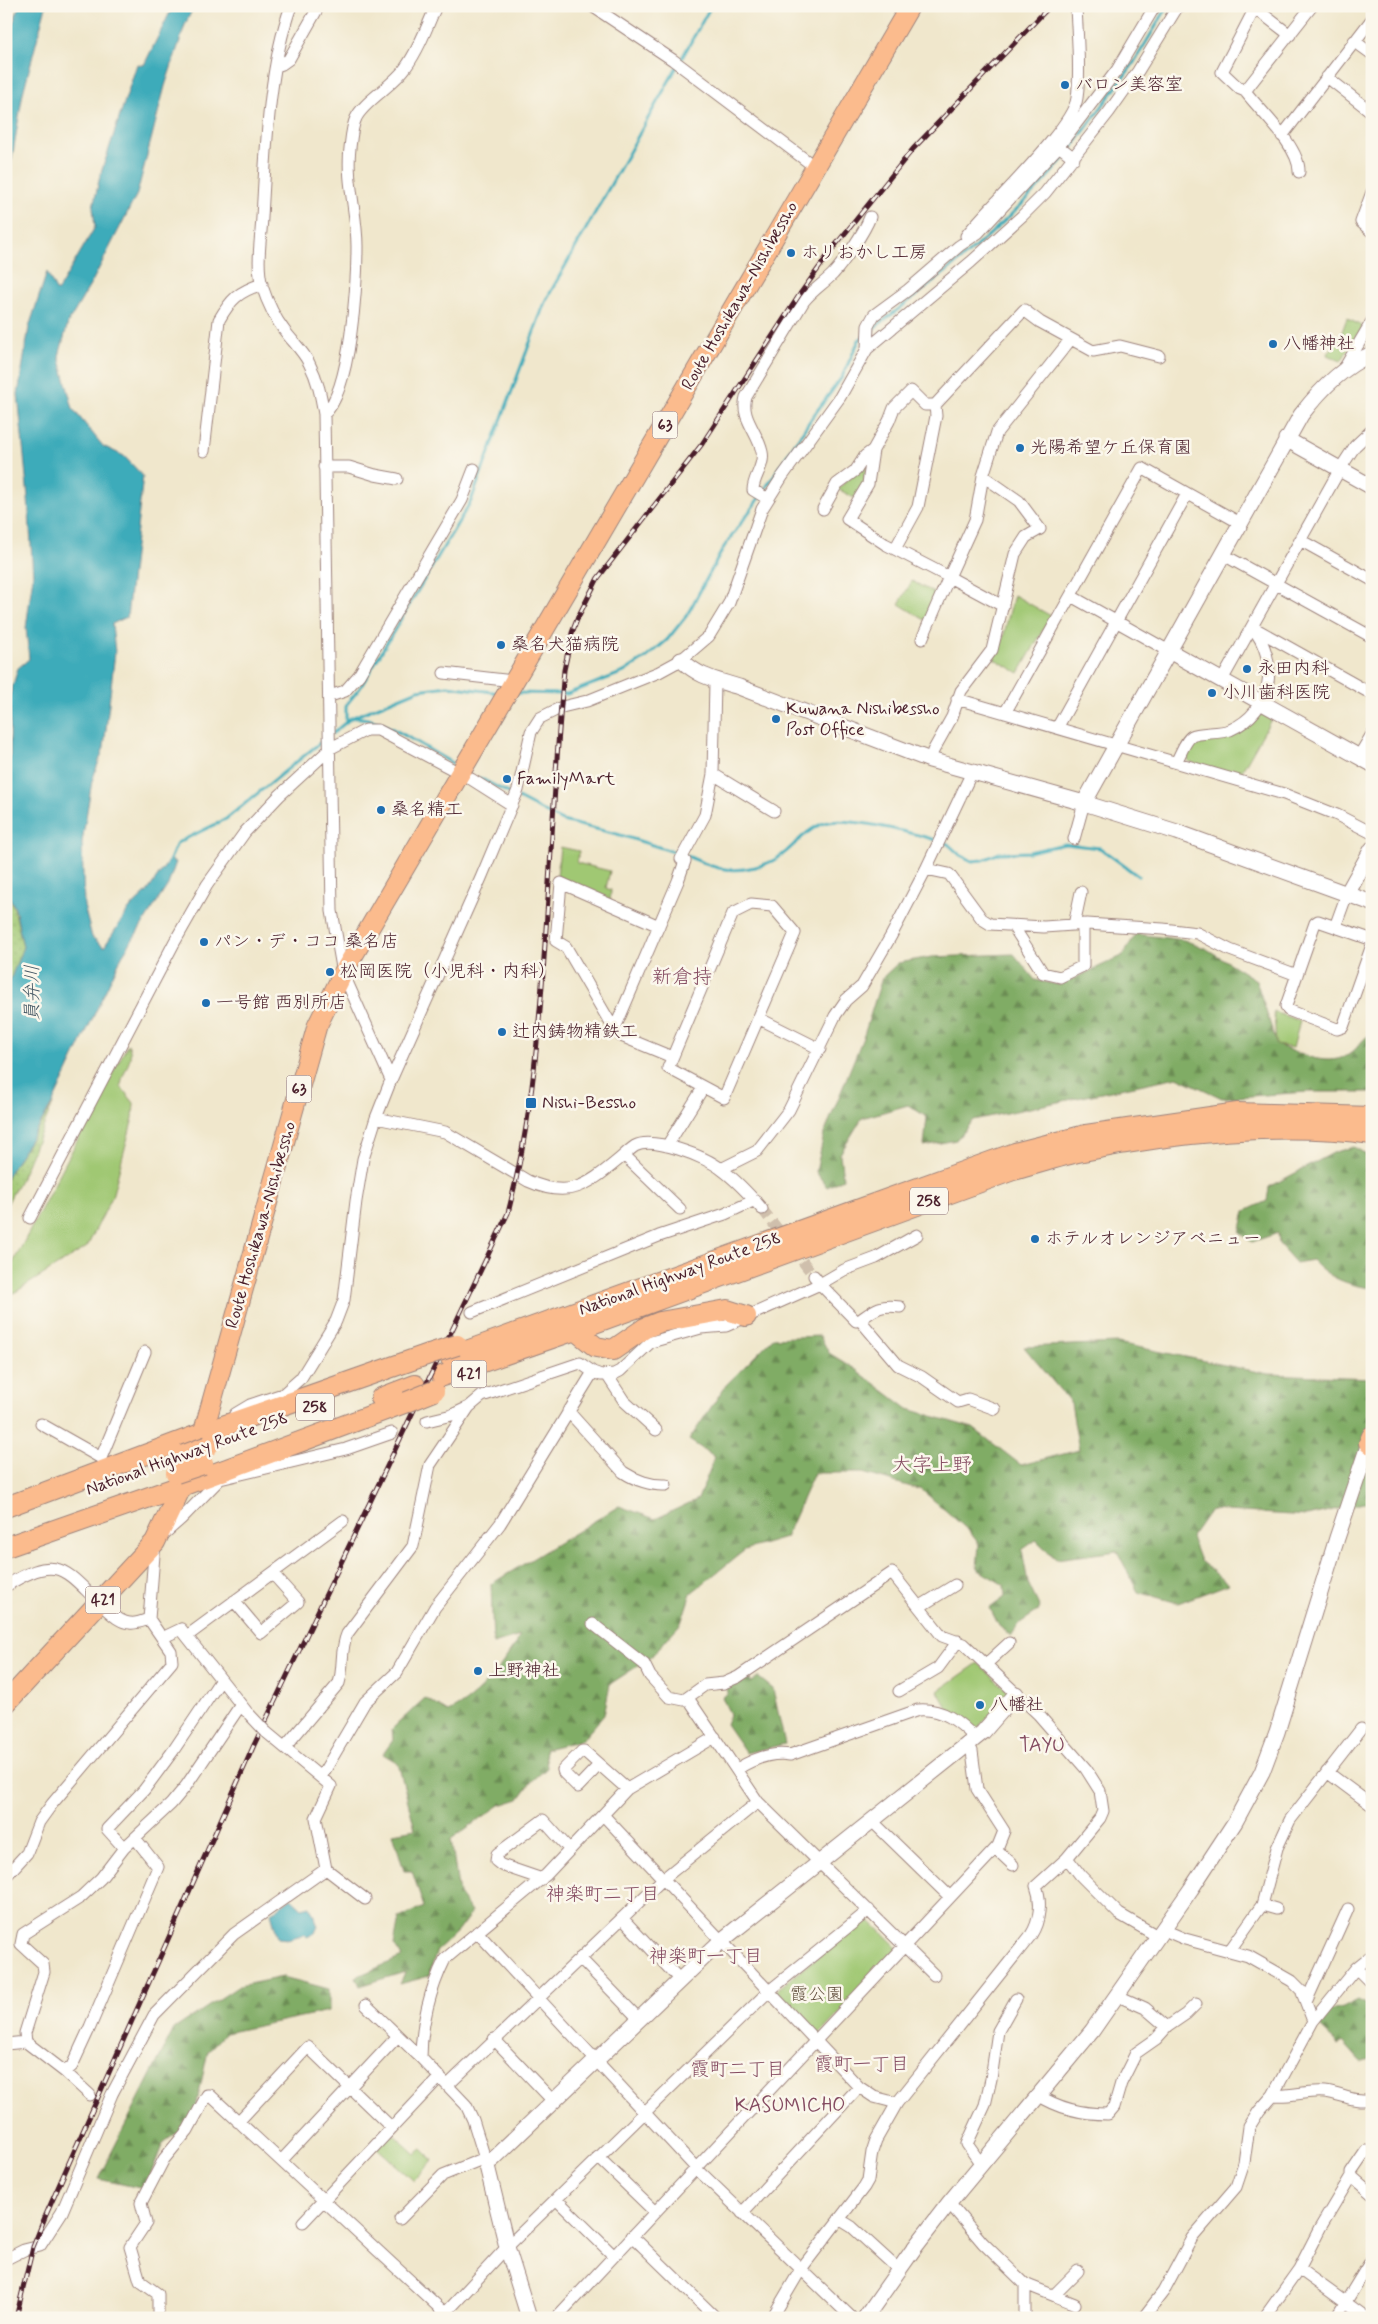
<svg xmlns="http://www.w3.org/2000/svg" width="1378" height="2324" font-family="Mynerve,'Klee One',sans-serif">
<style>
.grass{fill:url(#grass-dots);stroke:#75744f}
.forest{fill:url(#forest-firs);stroke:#656648}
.green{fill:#a0c873;stroke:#75744f}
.water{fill:#3cabba;stroke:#436572}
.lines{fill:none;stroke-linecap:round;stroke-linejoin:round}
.stream{stroke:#3cabba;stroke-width:3}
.minor-tunnel{stroke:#cfbfac;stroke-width:11;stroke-dasharray:11 5.5;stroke-linecap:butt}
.minor-casing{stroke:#9d837c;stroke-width:13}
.tertiary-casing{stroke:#9d837c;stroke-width:17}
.primary-casing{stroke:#9d837c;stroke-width:21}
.trunk-casing{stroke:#9d837c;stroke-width:22}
.minor{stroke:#fff;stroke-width:11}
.tertiary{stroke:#fff;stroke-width:15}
.primary{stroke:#fbbb8d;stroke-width:19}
.trunk{stroke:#fbbb8d;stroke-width:20}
.rail-casing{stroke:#4a1f2b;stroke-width:5}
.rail{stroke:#fbf7ec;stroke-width:3;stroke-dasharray:9;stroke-linecap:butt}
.minor-bridge-casing{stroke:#9d837c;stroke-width:13;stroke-linecap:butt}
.trunk-bridge-casing{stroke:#9d837c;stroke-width:22;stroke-linecap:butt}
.minor-bridge{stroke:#fff;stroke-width:11}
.trunk-bridge{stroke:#fbbb8d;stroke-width:20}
.poi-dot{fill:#1f6fb2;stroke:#fbf7ec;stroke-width:2}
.labels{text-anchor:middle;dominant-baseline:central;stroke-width:5;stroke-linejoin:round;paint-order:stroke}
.shield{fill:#fbf7ec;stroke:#7f6065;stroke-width:1}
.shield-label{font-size:16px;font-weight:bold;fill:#4a1f2b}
.poi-label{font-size:18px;fill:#4a1f2b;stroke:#fbf7ec;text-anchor:start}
.street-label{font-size:18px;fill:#4a1f2b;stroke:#fbf7ec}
.park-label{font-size:18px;fill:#645241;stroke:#fbf7ec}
.water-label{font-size:19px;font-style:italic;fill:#445764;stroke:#fbf7ec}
.neighbourhood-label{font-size:19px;fill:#854c62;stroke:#fbf7ec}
.quarter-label{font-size:20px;fill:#854c62;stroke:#fbf7ec}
</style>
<defs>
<pattern id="grass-dots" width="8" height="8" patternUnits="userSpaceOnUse" patternTransform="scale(1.25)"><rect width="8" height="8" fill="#a0c873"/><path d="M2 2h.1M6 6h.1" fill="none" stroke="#8bab64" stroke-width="1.8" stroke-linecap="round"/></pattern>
<pattern id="forest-firs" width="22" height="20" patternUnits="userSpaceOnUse" patternTransform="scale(1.25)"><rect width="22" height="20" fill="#80ac65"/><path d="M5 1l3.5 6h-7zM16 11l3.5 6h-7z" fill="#6b8b53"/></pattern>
</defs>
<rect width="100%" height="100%" fill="#fbf7ec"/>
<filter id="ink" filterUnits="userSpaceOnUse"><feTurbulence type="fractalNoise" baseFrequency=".02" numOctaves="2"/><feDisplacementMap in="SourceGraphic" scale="10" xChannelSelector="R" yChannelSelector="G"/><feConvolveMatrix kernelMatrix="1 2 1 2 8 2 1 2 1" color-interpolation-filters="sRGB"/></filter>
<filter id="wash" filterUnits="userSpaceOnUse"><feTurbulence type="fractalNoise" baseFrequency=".0096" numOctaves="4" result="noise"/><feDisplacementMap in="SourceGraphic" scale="20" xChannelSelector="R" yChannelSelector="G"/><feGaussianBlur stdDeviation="1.12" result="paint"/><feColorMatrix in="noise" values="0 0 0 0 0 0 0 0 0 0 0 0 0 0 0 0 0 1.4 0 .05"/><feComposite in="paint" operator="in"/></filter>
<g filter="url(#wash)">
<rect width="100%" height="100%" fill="#f0e7cc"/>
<path class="grass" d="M6,891L14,908L23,947L6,990Z
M53,1104L24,1172L6,1206V1178Z"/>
<path class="forest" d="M1136,934L1184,940L1207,949L1256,980L1277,1045C1298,1053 1330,1070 1352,1052C1360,1046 1362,1038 1372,1034V1092H1307L1222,1098L1177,1077L973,1120L956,1140L924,1146L927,1117L908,1105L862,1118L840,1154L843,1179L827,1187L816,1172L824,1134L864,1035L882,978L898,963L931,957L1014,954L1035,980L1060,985L1122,956Z
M1354,1147L1366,1154L1372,1167V1288C1347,1285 1329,1278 1312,1260L1296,1263L1279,1244L1278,1233L1252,1242L1240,1233L1245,1211L1267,1201L1269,1187L1335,1152Z
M820,1336L829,1353L855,1369L908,1409L973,1428L1021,1465L1079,1450L1071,1403L1024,1347L1118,1343L1268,1374L1372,1378V1501L1307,1516L1210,1510L1191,1537L1200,1561L1229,1584L1178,1603L1138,1592L1117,1551L1056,1559L1036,1540L1022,1550L1028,1583L1040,1608L1038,1611L1020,1623L1011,1636L999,1626L990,1608L1005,1597L1004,1585L977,1569L979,1544L969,1531L922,1490L863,1473H814L785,1538L745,1550L691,1593L681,1623L650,1658L610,1684L604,1715L582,1740L545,1749L547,1768L532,1781L519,1799L500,1805L451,1839L459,1894L472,1912L457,1932L437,1950L429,1976L400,1984L405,1972L360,1986L356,1977L402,1957L394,1945L399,1918L424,1907L412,1871H404L393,1833L415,1829L398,1763L383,1754L393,1740L392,1729L425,1698L448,1712C480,1697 502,1666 520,1636L493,1644L491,1584L619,1506L655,1519L698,1499L715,1457L689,1440L726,1385L773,1338Z
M745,1677L752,1682L758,1677L773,1689L785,1744L746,1753L726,1724L730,1714L722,1698L728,1693L726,1685Z
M283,1977L329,1989V2011L225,2033L208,2051L193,2121L163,2143L145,2189L98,2179L174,2029L239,1986Z
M1358,2000L1372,2007V2060L1361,2062L1343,2042L1339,2045L1317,2024L1326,2012L1343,2008Z"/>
<path class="green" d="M1347,318L1363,327L1341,361L1327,355L1340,337Z
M867,461L864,483L854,498L838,489Z
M912,581L936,594L925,620L899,604Z
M1014,595L1051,616L1019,673L993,658L1002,642Z
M1265,712L1273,716L1239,776L1189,762L1186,755L1194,742L1222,738Z
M560,847L579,851L577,863L610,871L606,888L611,890L610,902L557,876Z
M1274,1012L1300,1021L1293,1048L1276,1045Z
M128,1044C136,1060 121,1071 121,1087L134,1103L133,1118L112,1197L87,1247L6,1298V1276Z
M978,1663L1007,1690L1008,1695L977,1729C957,1726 946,1707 938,1691Z
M866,1917L900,1950L816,2038L772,1994Z
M391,2132L415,2154L422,2149L433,2160L414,2181L377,2148Z"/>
<path class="water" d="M19,6H46L23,93L11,164L6,181V43Z
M173,6H194L185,25L165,86L137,194L92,282L68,323L59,356L73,409L103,446L124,456L143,476L127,617L112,624L115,652L104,747L92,781L82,842L84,906L92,937L104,947L129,909L147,892L169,860L176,862L168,885L122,956L52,1104L6,1178V991L23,947L15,908L6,890V757L10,760V695L18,668L29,659L26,628L33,576L28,498L18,394L29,327L47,272L57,292L95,227L93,207L100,176L137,64L144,65Z
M291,1898L302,1908L310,1906L318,1926L315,1933L307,1937L305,1934L288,1939L278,1938L271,1913Z"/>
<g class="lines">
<path class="stream" d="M1070,150L1133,64L1168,6
M870,331C937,280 1014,221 1066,155
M763,492L811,419L842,377L859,340L863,337
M516,693L567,694L624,672L647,657L667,640L687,615L724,547L759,498
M355,718C378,715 430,751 452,763
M346,722V705L360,688L471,501L545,302L711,6
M333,733L351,718L418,690L448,686L500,693
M480,778L562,821L617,834L681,854
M942,842L948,844L960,855L972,861L983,860L999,853L1029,852L1065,844L1100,848L1138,876
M687,856C697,860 708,866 719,868C741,873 771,866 787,851C798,841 810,828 824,823C848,816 911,833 936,840
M169,862L177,843L226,819L326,738"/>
</g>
</g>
<g filter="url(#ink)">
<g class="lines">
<path class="minor-tunnel" d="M762,1209L814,1276"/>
<defs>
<path id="minor" d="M291,6C268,70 266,150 262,217C261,239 256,265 262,286C267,301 274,317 284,330C292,341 303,351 309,363C318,380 321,396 324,414L332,911L343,973L391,1080
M592,6L673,60L815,167
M1290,35L1255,8L1222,72L1240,89L1245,91C1260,111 1300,147 1299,172
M1354,41L1372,54
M276,66L282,64L289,59L319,6
M1327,77L1369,110L1372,106
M1245,91L1312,6
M1282,136L1372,19
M1059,146L1117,70L1155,6
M1372,192L1361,222L1372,232
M966,236C989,206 1073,129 1077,98C1081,70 1077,34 1076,6
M867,349L868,326L874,315L908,290L959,246L978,233L1059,146L1074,158
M1345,367L1372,321
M324,414C351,392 357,282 357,246C357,213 346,181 350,148C351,139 352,126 356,118C363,102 394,85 406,67C419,49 427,27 436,6
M204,451L219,320C231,299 238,292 262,284
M324,467H349L375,475L397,479
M768,499L753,490C753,477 765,466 762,452C758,432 740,418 746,397L804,301C813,290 823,284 833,274C844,262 865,231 870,217
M823,509L837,484L856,470L865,456L873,450
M1300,540L1372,580
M895,549L918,507L936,416L935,405L1024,310L1040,322L1093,351L1120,346L1159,356
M1222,554L1372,637
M1071,596L1169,651
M1003,606L949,577L975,520L983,476L997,432L1071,339
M1256,629L1372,694
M922,639L949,577L885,544L847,519L868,484L873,450L889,421L894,408L911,391L925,405H935
M444,673L513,681
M1222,680L1340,469L1355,446L1372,430
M330,696L345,691L359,675L462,500L474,469
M957,699L1284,794L1337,815L1372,833
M1005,713L1142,468L1240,523
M1057,728L1187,494
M1359,756L1372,734
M930,760L933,751L952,717L961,691L992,650L1015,554L1026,537L1040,529L1019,501L983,476
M1176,762C1180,756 1185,740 1192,736C1199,732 1219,734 1230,730C1273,711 1280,661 1252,627
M713,774L774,811
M1074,839L1084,803
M681,859L705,815L713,774L715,682
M926,869L949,874L982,919L990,924L1044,927L1087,924L1163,929L1197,933L1230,950L1297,975
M751,904L772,906L795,933L724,1098L668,1068L733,913Z
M1074,925L1081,892
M659,926L561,883L556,941L566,947L608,1019L621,1036L672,1057
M1013,926L1043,973L1060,977L1083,966V924
M1335,927L1347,894
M1372,943L1370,939L1318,921L1315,923L1286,1006L1288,1010L1337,1029L1343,1027L1372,945
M758,1018L820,1049
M615,1028L678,881L685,861
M376,1118L445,1132L528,1181C568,1199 587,1186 617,1161C623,1156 629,1150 635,1146C653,1136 706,1157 721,1169C736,1180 750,1195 762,1209
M667,1146L703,1088
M624,1155L680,1209
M721,1169L757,1151L789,1110L835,1016L846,1000L862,986L891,936L926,869L972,772
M30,1218L174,943L207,885L245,832L279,796L331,748L366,730H378L471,779L512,805
M917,1235L876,1258L844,1270L820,1284L856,1321L860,1320L898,1365L922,1377L958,1402L968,1399L995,1409
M472,1312L659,1236L725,1214L755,1200
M860,1320C875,1309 880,1304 900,1307
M607,1375L624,1401L656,1430
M568,1411L623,1472C635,1480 652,1486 666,1485
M235,1414L250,1405L283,1394L301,1378L336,1321L344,1300L356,1201L363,1159L376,1118L391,1080L481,878L518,790L531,732L540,718L562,707L587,701L659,672L681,660L709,636L729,603L762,509L782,477L840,397L867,349L971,262L1022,216L1045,193L1109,112L1138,71L1178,6
M427,1421L452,1415L469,1407L482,1396L580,1363L593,1372
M41,1424L101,1458
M106,1471L101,1458L145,1352
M6,1586C62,1550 66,1574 107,1610C113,1615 121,1623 130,1623C136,1624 143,1621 149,1619
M234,1601L261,1633L298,1602L273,1574
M919,1607L955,1585
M593,1624L644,1664L650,1676L669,1697L684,1700L705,1685L724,1683L738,1677L892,1573L942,1636L964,1644L1038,1714L1086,1769L1100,1791L1103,1811L1100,1818L1067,1858L1081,1876L1119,1914L1159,1937
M187,1636L343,1521
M162,1638L181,1629L246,1711
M985,1665L1009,1643
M899,1691L938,1668L958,1641
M688,1698L758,1802L934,1975
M266,1732L331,1786L316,1818L326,1869L365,1899
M285,1747L339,1683C344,1667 340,1650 347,1634L413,1546L430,1465L469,1407
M599,1765L578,1787L564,1773L563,1770L582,1751H584L627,1789
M737,1769C753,1759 772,1752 790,1755L918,1710C942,1708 959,1721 975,1738
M1327,1772L1370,1804
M321,1777L365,1702L397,1672L435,1607L500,1524L593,1372L601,1375L614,1374L620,1371L651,1342L701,1328L726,1326L820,1284L814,1276
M604,1816L859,2087L874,2097L897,2103
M871,1820L950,1897
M124,1848L107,1829L144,1790L173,1751L220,1681
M996,1849L1013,1865
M6,1876L27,1853L39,1822L52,1804L172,1662L171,1651L149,1619L155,1542L181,1519L220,1479L346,1449L392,1433
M542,1879L501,1865L496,1861L497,1854L543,1820L570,1850
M1262,1905L1276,1909
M622,1918L680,1980
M1164,1930L1185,1939L1248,1956L1292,1981L1301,1990L1313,2021
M477,1932L696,2168L852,2318
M1230,1950L1262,1905L1277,1848L1290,1820L1361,1729
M580,1958L639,2019
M1356,1968L1372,1984
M1118,1996L1145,2008L1167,2027
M1306,2002L1348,1909
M366,2005L421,2058
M494,2039L554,2102
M6,2044L26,2042
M65,2072L72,2066L90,2027L158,1867L135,1838
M448,2085L663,1879L758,1802
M90,2095L65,2072L26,2042L25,2033L44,1972L43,1964L21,1944L23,1934L81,1897L101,1878L124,1848L171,1804L186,1786L240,1706
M1038,2095C1058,2108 1084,2114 1108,2114L1114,2107L1121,2083L1136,2053L1156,2039L1167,2027L1186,2014L1196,2004
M1273,2095C1291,2097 1308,2090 1325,2092C1342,2094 1354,2103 1372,2099
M238,2122L308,2047L392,2128
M598,2157L655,2212
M282,2160L397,2037
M486,2162L473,2120L466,2105L421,2058C421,2025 430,1989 445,1959L546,1875L627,1789L715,1737
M981,2164L967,2144L985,2105L991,2079L998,2031L1016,1999
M1351,2176V2173L1366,2151
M556,2199L614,2256
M949,2203L983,2243L1025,2284V2318
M742,2213L859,2087
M400,2219L443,2175L485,2158
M839,2219L852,2227L898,2269
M303,2222L440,2077
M632,2236L716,2318
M6,2259L24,2250L40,2246L62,2212L112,2094L154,2015L234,1934L326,1869
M1299,2269L1367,2318
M1025,2284L1075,2304
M1054,2295L1078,2271
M158,2318V2294L140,2281L130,2247L146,2223L141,2203L164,2159L188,2130L207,2095H210L445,2313
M441,2318L507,2247L769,1991L869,1910
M556,2318L998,1846L1004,1831L977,1789L972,1751L967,1744
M772,2318L801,2269L864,2187L868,2180L872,2152L876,2140L897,2103L1031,1935C1040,1921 1042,1901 1036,1886L1067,1858
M1143,2318L1163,2292L1192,2238L1236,2187L1244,2163L1249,2127L1259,2111L1273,2095L1313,2021L1356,1968L1372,1955
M1264,2318L1299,2269L1320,2228L1351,2176L1372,2194
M1336,2318L1372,2259"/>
<path id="tertiary" d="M1286,439L1372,487
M1169,651L1372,764
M681,660C701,678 714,679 739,687L930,760L1084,803L1177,832L1372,903
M1084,803L1301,415C1320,390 1343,366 1372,354
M1347,894L1372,849
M529,2318L507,2247L486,2162L492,2160L721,1941L983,1732L1016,1694
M865,2318L915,2247L949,2203L1092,2031L1191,1889L1235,1822L1262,1772L1277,1732L1337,1538L1369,1443"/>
<path id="primary" d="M203,1433L317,1026L343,973L910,6"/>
<path id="trunk" d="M575,1330L596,1347L613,1350L645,1328L660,1322L727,1310L746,1316
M450,1357L1015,1153L1086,1135L1238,1113L1372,1117
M442,1376L575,1330L1013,1170C1036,1164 1059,1156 1083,1151C1172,1133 1282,1121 1372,1134
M381,1398L415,1385
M1369,1443L1372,1436
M6,1507L203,1433L429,1354
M6,1547L184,1485L407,1402
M6,1703L155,1542L186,1477"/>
</defs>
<use href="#minor" class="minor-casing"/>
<use href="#tertiary" class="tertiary-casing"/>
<use href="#primary" class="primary-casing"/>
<use href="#trunk" class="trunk-casing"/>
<use href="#minor" class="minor"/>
<use href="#tertiary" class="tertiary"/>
<use href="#primary" class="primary"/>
<use href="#trunk" class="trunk"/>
<defs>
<path id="rail" d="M16,2318L33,2247L45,2217L254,1745L508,1213C530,1129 538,1044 544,958C551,862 555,766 564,670L572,633L578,617L598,578L702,444L800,294L834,247L913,149L1050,6"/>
</defs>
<use href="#rail" class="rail-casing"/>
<use href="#rail" class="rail"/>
<defs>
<path id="minor-bridge" d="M249,1714L266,1732"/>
<path id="trunk-bridge" d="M429,1354L457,1345
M407,1402L434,1391
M184,1455L208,1446
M176,1473L203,1464"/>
</defs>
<use href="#minor-bridge" class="minor-bridge-casing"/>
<use href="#trunk-bridge" class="trunk-bridge-casing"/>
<use href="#minor-bridge" class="minor-bridge"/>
<use href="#trunk-bridge" class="trunk-bridge"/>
</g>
</g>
<g class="poi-dot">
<circle cx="1065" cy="85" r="5"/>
<circle cx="791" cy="253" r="5"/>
<circle cx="1273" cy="344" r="5"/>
<circle cx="1020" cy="448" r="5"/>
<circle cx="501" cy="645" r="5"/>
<circle cx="1247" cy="669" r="5"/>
<circle cx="1212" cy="693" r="5"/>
<circle cx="776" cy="719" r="5"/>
<circle cx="507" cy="779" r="5"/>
<circle cx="381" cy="810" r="5"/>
<circle cx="204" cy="942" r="5"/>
<circle cx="330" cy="972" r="5"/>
<circle cx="206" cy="1003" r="5"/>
<circle cx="502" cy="1032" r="5"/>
<rect x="525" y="1097" width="12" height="12" rx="2.5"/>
<circle cx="1035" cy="1239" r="5"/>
<circle cx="478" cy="1671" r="5"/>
<circle cx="980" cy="1705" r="5"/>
</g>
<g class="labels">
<g class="shield">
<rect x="652.5" y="411.5" width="25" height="27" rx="4"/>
<rect x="286.5" y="1075.5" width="25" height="27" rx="4"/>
<rect x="910" y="1187.5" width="38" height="27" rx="4"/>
<rect x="451.5" y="1360.5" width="35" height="27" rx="4"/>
<rect x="296" y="1393.5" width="38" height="27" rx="4"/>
<rect x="85.5" y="1586.5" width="35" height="27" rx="4"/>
</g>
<g class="shield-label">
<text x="665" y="425">63</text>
<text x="299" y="1089">63</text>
<text x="929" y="1201">258</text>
<text x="469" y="1374">421</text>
<text x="315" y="1407">258</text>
<text x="103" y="1600">421</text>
</g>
<g class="poi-label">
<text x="1075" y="85">バロン美容室</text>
<text x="801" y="253">ホリおかし工房</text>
<text x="1283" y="344">八幡神社</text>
<text x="1030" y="448">光陽希望ケ丘保育園</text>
<text x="511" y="645">桑名犬猫病院</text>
<text x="1257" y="669">永田内科</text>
<text x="1222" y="693">小川歯科医院</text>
<text x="786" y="709">Kuwana Nishibessho<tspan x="786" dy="21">Post Office</tspan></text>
<text x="517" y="779">FamilyMart</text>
<text x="391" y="810">桑名精工</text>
<text x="214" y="942">パン・デ・ココ 桑名店</text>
<text x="340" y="972">松岡医院（小児科・内科）</text>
<text x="216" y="1003">一号館 西別所店</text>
<text x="512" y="1032">辻内鋳物精鉄工</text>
<text x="542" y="1103">Nishi-Bessho</text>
<text x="1045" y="1239">ホテルオレンジアベニュー</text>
<text x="488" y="1671">上野神社</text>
<text x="990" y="1705">八幡社</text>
</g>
<g class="street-label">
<text transform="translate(740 296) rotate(-60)">Route Hoshikawa-Nishibessho</text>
<text transform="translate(261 1225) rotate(-74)">Route Hoshikawa-Nishibessho</text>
<text transform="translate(680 1274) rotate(-20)">National Highway Route 258</text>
<text transform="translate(187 1454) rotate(-20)">National Highway Route 258</text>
</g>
<g class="park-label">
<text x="817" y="1995">霞公園</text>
</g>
<g class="water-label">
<text transform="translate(32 993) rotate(-90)">員弁川</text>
</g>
<g class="neighbourhood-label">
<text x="603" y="1894">神楽町二丁目</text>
<text x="706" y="1956">神楽町一丁目</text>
<text x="862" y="2064">霞町一丁目</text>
<text x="738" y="2069">霞町二丁目</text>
</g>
<g class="quarter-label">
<text x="682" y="977">新倉持</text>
<text x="932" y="1465">大字上野</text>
<text x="1042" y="1745">TAYU</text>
<text x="790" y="2105">KASUMICHO</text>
</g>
</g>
<rect width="1378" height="2324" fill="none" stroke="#fbf7ec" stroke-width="25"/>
</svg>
